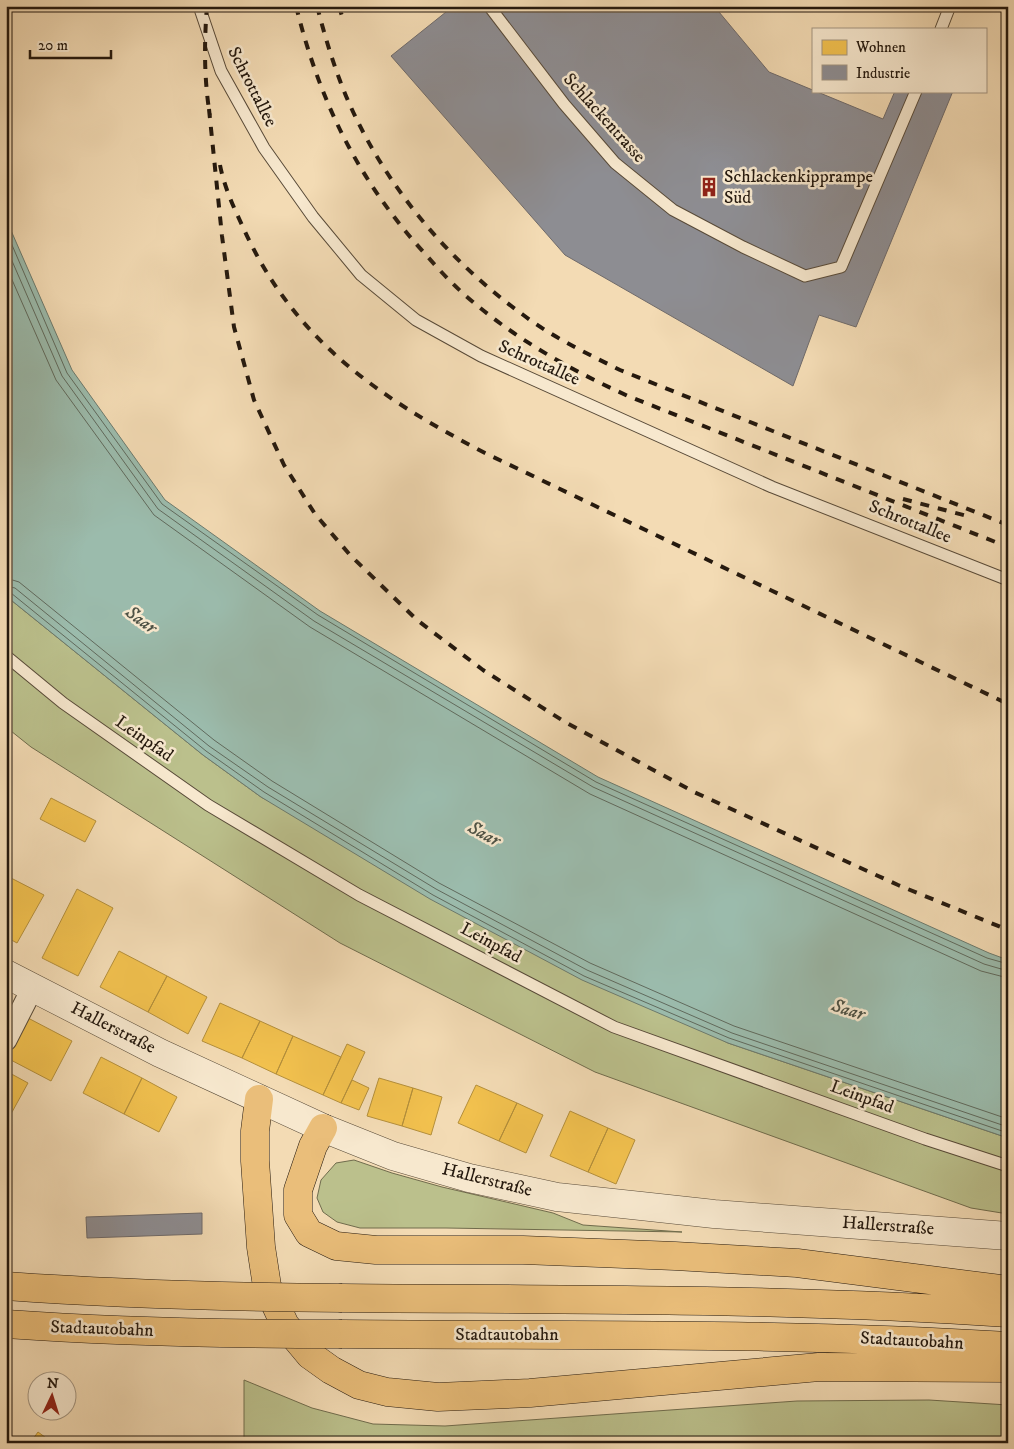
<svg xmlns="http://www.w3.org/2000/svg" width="1014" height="1449" font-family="'IM FELL DW Pica',serif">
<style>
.green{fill:#bbc08c;stroke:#706c4d}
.water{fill:#9bbbac;stroke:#6c7a6d}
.homes{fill:#f2c14e;stroke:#b48f3b}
.industry{fill:#8d8d92;stroke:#6e6a6a}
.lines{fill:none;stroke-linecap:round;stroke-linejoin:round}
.shore{stroke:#606a5d;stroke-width:1}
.service-casing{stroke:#584a38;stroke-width:13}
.minor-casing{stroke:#584a38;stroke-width:23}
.tertiary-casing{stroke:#584a38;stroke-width:29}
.motorway-casing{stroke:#25190e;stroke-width:29}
.service{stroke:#f7e8ce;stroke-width:11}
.minor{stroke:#f7e8ce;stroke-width:21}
.tertiary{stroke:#f7e8ce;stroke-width:28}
.motorway{stroke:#eabe7a;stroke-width:28}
.rail{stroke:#25190e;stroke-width:4;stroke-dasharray:9 9;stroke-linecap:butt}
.motorway-bridge-casing{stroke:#25190e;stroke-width:29;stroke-linecap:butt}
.motorway-bridge{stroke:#eabe7a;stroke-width:28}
.labels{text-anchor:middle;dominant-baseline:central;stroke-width:5;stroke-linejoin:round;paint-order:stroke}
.street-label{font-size:18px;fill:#25190e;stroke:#f7e8ce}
.poi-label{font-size:18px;fill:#25190e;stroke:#f7e8ce;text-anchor:start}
.water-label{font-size:19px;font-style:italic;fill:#4e5245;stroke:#f7e8ce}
</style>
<rect width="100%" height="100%" fill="#f3dbb4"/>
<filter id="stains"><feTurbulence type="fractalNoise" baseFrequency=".004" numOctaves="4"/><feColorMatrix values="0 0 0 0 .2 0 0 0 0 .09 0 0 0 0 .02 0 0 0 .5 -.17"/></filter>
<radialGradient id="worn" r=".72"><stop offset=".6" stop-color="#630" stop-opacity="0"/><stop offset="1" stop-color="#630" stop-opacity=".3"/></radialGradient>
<path class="green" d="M6,596L203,755L261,797L728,1043L1008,1138V1214L971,1208L595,1072L340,943L31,747L6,727Z
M354,1160L392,1173L442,1187L553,1213L583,1225L682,1232L446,1228H360L337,1222L323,1212L317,1198L321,1180L336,1163Z
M244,1380L312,1408L373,1424L445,1426L797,1401L929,1400L1008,1405V1443H244Z"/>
<path class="water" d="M6,219L72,370L165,500L320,611L598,777L989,953L1008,960V1138L728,1043L582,980L430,899L261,797L203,755L6,596Z"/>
<path class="homes" d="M51,798L96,821L85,842L40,819Z
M11,878L44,895L17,943L6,937V887Z
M77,889L113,908L78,976L42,958Z
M119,951L167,976L148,1012L100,987Z
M167,976L207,997L188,1034L148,1012Z
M220,1003L260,1021L242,1058L202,1041Z
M28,1018L72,1041L51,1081L7,1058Z
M260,1021L293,1036L276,1074L242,1058Z
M293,1036L341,1057L323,1095L276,1074Z
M347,1044L365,1052L341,1103L323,1095Z
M101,1057L142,1078L124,1114L83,1093Z
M6,1071L28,1083L6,1123Z
M142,1078L177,1097L159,1132L124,1114Z
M379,1078L413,1088L402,1126L367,1116Z
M352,1080L369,1088L359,1110L341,1103Z
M476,1085L517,1103L499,1141L458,1123Z
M413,1088L442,1097L431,1135L402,1126Z
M517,1103L543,1115L526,1153L499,1141Z
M570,1111L608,1128L588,1172L550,1156Z
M608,1128L635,1140L616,1184L588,1172Z
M38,1432L53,1443H30Z"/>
<path class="industry" d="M440,6H714L769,72L883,119L895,91H953L856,327L819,315L793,386L565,255L391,56L446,12Z
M202,1213V1234L87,1238L86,1217Z"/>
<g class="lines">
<path class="shore" d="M6,231L67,373L162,504L318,615L596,782L987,958L1008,964
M6,247L62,376L158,509L314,621L593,787L984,964L1008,971
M6,266L56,380L154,515L310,627L590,794L981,971L1008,978
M6,578L19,582L214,740L272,781L439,883L590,963L734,1026L1008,1119
M6,586L15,588L209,746L268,787L436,889L587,970L732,1033L1008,1127
M6,592L11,593L206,751L264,792L433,895L584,976L729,1038L1008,1133"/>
<defs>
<path id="service" d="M199,6L221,71L264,148L313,217L361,275L416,320L481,356L772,487L1008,580
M489,6L564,104L615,163L673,210L743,247L805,276L841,267L916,91
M941,29L950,6
M6,656L63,703L208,805L359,895L614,1027L925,1139L1008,1166"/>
<path id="minor" d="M6,1040L33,987"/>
<path id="tertiary" d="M6,974L160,1053L323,1128L393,1156L469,1178L557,1197L641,1206L714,1214L1008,1236"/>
<path id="motorway" d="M259,1099L255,1131V1161L261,1247L267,1286L285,1325L310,1355L331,1370L359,1385L387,1392L438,1397L530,1393L819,1367L1008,1368
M323,1128L313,1146L298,1190V1215L309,1233L336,1246L376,1250H523L675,1256L797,1263L1008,1290
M342,1298C564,1300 786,1298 1008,1313
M342,1334C564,1336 786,1332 1008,1346"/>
</defs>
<use href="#service" class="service-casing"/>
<use href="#minor" class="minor-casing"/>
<use href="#tertiary" class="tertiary-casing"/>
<use href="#motorway" class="motorway-casing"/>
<use href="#service" class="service"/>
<use href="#minor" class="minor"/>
<use href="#tertiary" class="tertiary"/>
<use href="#motorway" class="motorway"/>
<path class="rail" d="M207,6C204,42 204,80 210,116
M296,6C320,103 359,182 427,256C441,272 456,288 473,302C519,341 573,371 628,396L1008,547
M317,6C325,37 334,67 346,96C383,183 446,259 522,314C552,337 586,353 620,370L1008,525
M339,6L344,23
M209,109L222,236L234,327L254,400L284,465L315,514L350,555L417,620L483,670L565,722L694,792L898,885L1008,930
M220,165C224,186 233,206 242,225C293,340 378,397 485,453L1008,704
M903,499L971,517"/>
<defs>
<path id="motorway-bridge" d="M6,1286C118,1294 230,1297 342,1298
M6,1324C118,1332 230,1334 342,1334"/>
</defs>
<use href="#motorway-bridge" class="motorway-bridge-casing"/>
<use href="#motorway-bridge" class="motorway-bridge"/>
</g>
<defs>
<symbol id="building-bare" viewBox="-9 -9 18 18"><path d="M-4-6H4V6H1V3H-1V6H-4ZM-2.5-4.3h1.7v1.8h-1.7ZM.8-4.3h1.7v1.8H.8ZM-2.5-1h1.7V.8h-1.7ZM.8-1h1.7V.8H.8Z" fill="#8f2418" stroke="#f7e8ce" stroke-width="2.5" paint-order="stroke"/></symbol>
</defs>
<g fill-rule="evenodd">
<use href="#building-bare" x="695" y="173" width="28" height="28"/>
</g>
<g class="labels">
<g class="street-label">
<text transform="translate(252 87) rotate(63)">Schrottallee</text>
<text transform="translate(604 118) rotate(48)">Schlackentrasse</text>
<text transform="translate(539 363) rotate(24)">Schrottallee</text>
<text transform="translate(910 522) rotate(22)">Schrottallee</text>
<text transform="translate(144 739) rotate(35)">Leinpfad</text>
<text transform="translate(491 943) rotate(28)">Leinpfad</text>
<text transform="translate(113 1028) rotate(27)">Hallerstraße</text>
<text transform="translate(862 1097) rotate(20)">Leinpfad</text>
<text transform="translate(487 1180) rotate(14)">Hallerstraße</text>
<text transform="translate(888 1226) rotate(4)">Hallerstraße</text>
<text transform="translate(102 1329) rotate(2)">Stadtautobahn</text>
<text x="507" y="1335">Stadtautobahn</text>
<text transform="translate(912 1341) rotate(3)">Stadtautobahn</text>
</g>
<g class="poi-label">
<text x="724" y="177">Schlackenkipprampe<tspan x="724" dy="21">Süd</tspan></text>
</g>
<g class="water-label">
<text transform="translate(141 620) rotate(36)">Saar</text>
<text transform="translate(484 834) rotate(28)">Saar</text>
<text transform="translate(848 1010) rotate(17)">Saar</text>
</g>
</g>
<rect width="1014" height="1449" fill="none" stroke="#f3dbb4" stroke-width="25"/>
<rect x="8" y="8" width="999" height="1434" fill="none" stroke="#25190e" stroke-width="2.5"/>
<rect x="12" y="12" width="989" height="1424" fill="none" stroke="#25190e"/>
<rect x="812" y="28" width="175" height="65" fill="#f7e8ce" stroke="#a39581"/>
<rect x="822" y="40" width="25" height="15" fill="#f2c14e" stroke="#a39581"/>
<text x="856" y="52" font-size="15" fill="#25190e">Wohnen</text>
<rect x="822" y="65" width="25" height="15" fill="#8d8d92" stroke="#a39581"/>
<text x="856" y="78" font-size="15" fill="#25190e">Industrie</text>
<g transform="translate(52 1396) rotate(4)"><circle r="24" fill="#f7e8ce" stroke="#a39581"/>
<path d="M0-4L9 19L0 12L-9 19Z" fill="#8f2418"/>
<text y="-8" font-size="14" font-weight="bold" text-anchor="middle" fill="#25190e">N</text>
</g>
<path d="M30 50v8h81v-8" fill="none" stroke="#25190e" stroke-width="2.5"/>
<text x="38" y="50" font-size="15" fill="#25190e" stroke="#f7e8ce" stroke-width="4" paint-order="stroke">20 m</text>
<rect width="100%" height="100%" filter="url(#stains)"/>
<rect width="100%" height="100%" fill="url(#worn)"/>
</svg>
